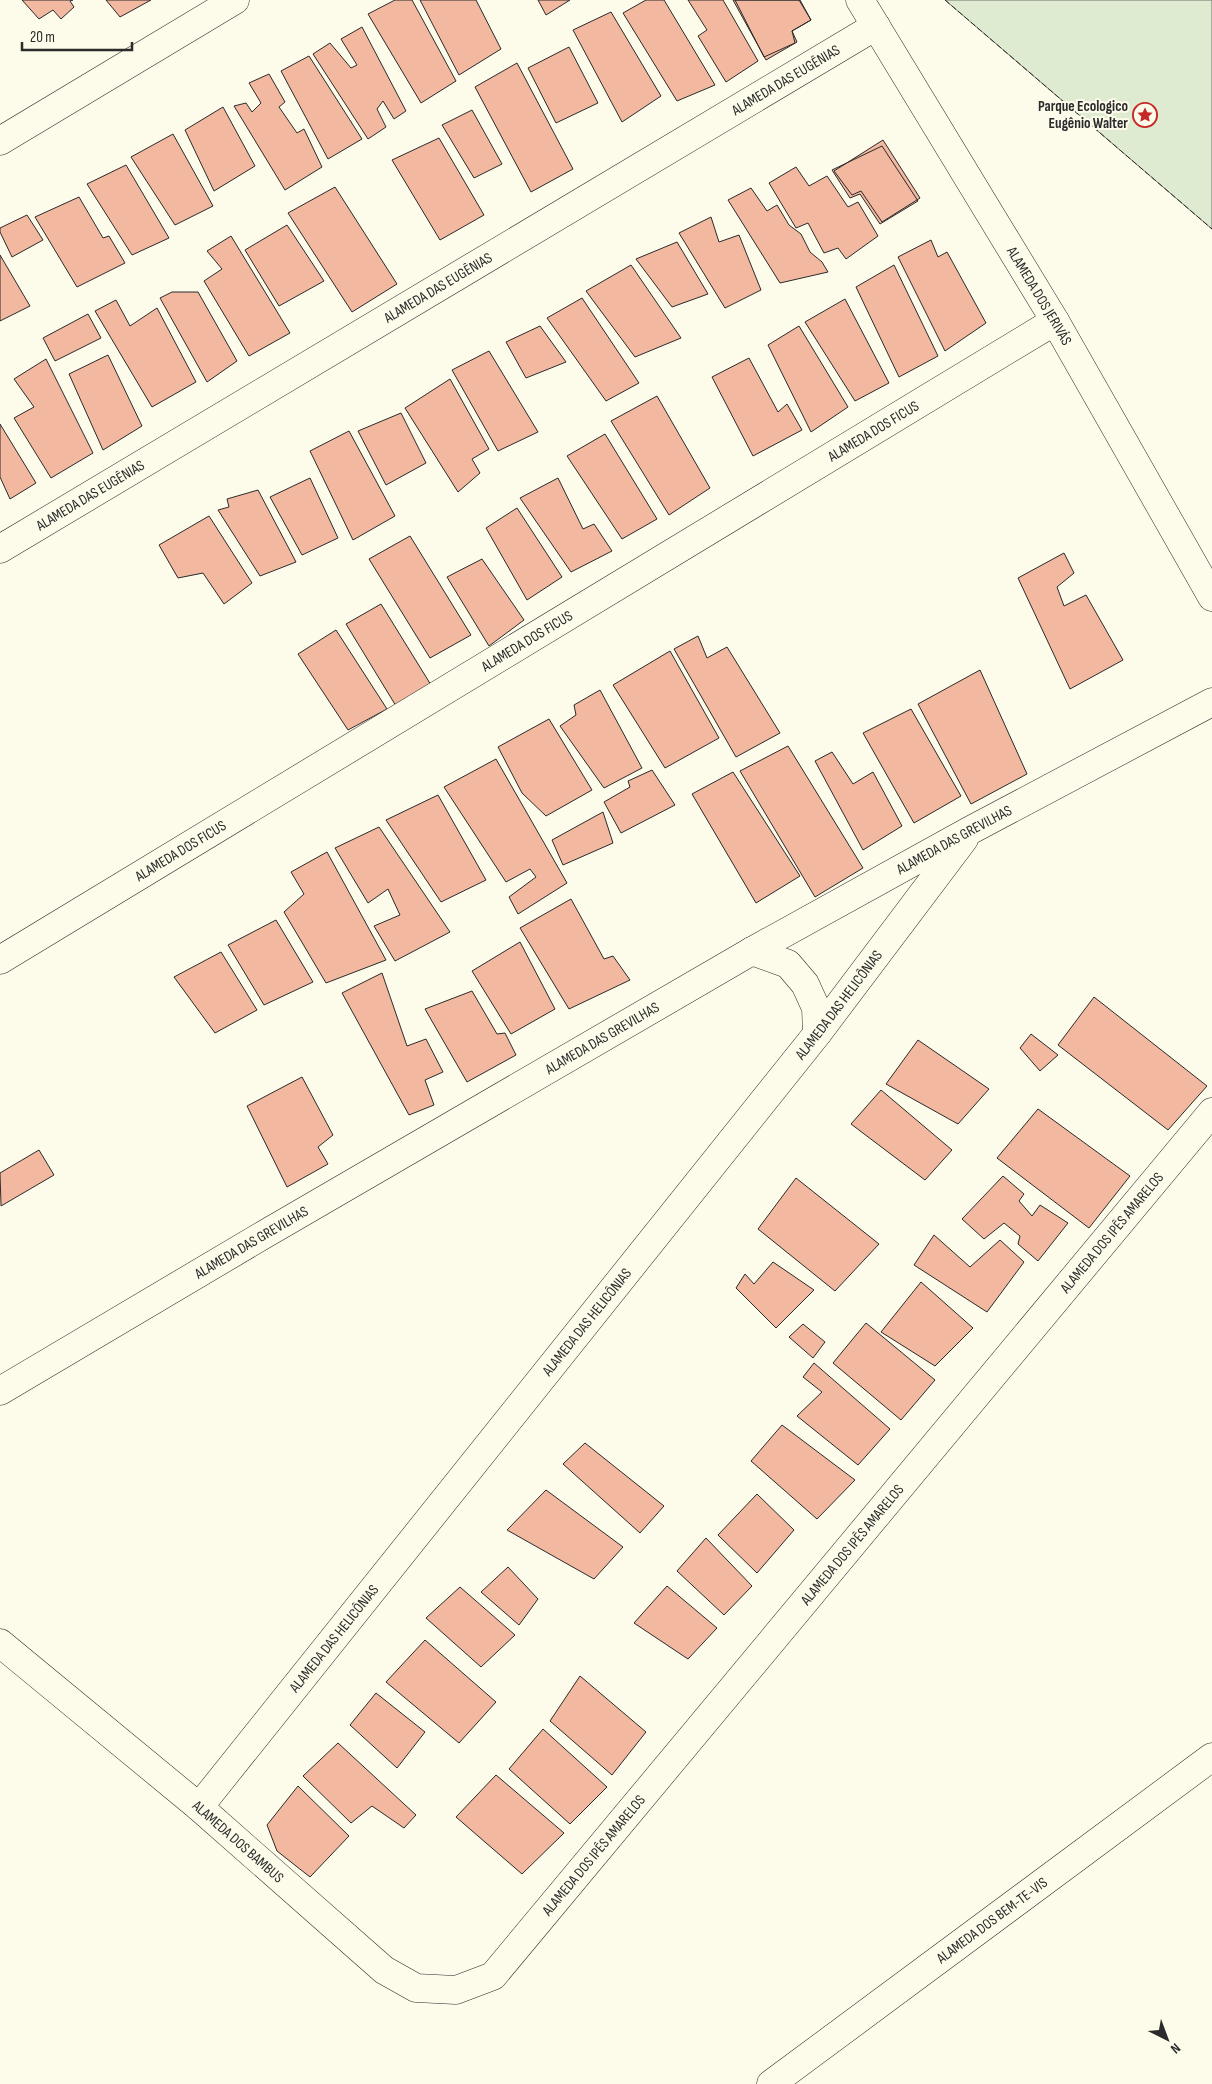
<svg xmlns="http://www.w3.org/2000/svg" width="1212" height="2084" font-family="'Sofia Sans Condensed',sans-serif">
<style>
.green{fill:#deebd1;stroke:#74746e}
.building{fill:#f2b8a0;stroke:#2b2b2b}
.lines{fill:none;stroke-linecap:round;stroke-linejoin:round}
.street-casing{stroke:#2b2b2b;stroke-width:29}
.street{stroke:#fdfbea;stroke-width:28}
.fence{stroke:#2b2b2b;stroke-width:1;stroke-dasharray:6 2.5;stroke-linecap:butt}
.labels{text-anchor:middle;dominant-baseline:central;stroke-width:4;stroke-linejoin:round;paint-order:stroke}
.street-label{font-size:15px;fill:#2b2b2b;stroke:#fdfbea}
.poi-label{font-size:15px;font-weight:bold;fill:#2b2b2b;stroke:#fdfbea;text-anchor:end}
</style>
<rect width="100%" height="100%" fill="#fdfbea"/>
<path class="green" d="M945,0H1212V229Z"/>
<path class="building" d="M22,0H73L70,1L74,7L61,19L53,10L39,19Z
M106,0H151L120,17Z
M395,0H412L456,81L421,103L368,14Z
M420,0H476L501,49L459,75Z
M538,0H570L546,15Z
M646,0H664L715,85L677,101L623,13Z
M688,0H723L758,61L726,82L698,36L707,30Z
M733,0H800L811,20L792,31L797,42L766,60Z
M735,0H799L811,20L792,31L795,43L764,57Z
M611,12L661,96L622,122L573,30Z
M362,27L406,111L394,119L383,101L377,109L386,127L368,139L313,54L330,43L351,68L357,65L341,39Z
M569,47L598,103L556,123L528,68Z
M309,56L362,139L328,159L281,71Z
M517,63L573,169L531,192L475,87Z
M269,74L285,102L279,107L297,133L304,129L322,167L285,190L234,106L246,103L252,112L261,103L249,83Z
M223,107L255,166L214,191L185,130Z
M472,110L502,164L474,178L442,125Z
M173,134L213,206L175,225L131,157Z
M439,138L484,215L440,240L392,160Z
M883,140L920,198L882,222L861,191L852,195L834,171Z
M882,146L918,201L880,224L860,194L850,198L832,170Z
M126,165L169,238L132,255L87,184Z
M796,167L809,186L827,176L848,207L858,202L878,236L846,259L838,248L824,253L808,223L796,228L769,183Z
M335,187L397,284L352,312L288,213Z
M751,188L767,211L777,205L789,225L801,234L810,252L822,262L828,272L780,283L728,200Z
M79,197L103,238L109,236L125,263L77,287L35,217Z
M27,215L43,240L12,257L0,232V228Z
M711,217L719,242L739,235L761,290L725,308L679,233Z
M287,225L324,281L279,306L245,250Z
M231,236L290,333L249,356L204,281L222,269L207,251Z
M931,240L938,257L947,252L986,323L945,351L898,257Z
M677,242L708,294L672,307L636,259Z
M0,255L30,306L0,321Z
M631,265L681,338L635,357L586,291Z
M894,265L938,356L899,377L856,287Z
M172,292H198L237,361L207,382L160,298Z
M582,298L639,383L606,401L547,318Z
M845,299L889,383L855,401L805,322Z
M116,300L130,326L157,308L196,382L152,407L95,311Z
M88,314L101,338L55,361L43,338Z
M540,326L566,362L526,378L506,342Z
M799,326L848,407L811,432L768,345Z
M489,351L538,432L498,451L452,370Z
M108,355L142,426L103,450L69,374Z
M749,358L778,412L787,404L802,430L753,456L712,377Z
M46,359L93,453L51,478L14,418L34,407L14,379Z
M450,379L489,449L472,459L480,473L458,492L405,408Z
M657,396L710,488L669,515L611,421Z
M401,413L426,463L386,485L358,431Z
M0,424L36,483L10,499L0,477Z
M349,431L395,516L353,540L310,451Z
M605,434L657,519L622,539L567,456Z
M310,478L338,538L302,555L270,497Z
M558,478L583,529L594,524L612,551L571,572L520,498Z
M258,490L296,562L260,576L218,510L229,507L227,499Z
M517,508L562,577L527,600L486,528Z
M209,516L252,583L224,604L203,573L178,578L159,545Z
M410,536L471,635L430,658L369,559Z
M1064,553L1074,573L1057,587L1064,606L1086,595L1123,660L1070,689L1018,578Z
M482,559L524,620L489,646L447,577Z
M381,604L431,685L396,706L346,624Z
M336,630L387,709L348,730L298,654Z
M698,636L707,658L727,647L780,733L736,757L674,649Z
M670,651L719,738L665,768L613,685Z
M980,670L1027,774L971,804L918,704Z
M600,690L642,768L604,788L560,726L576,715L574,705Z
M911,709L961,796L914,823L863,733Z
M549,719L592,790L546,816L522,793L498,747Z
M788,746L863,868L815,897L740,771Z
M832,752L853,784L873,772L902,826L863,850L815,761Z
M496,759L567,883L518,914L509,897L536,877L530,869L506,882L444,787Z
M652,770L675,805L621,833L604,802L630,787L628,781Z
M733,772L800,876L756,903L692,794Z
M438,795L486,880L441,902L386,820Z
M603,812L613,843L563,865L552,840Z
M379,827L450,932L395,961L374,926L400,915L388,889L368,903L335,848Z
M327,852L386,960L326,983L284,912L304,894L291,872Z
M571,899L604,959L613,956L630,980L569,1009L520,928Z
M276,920L313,982L264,1005L228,945Z
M520,942L555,1009L511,1034L472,971Z
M221,952L257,1010L215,1033L174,977Z
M382,973L407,1046L426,1039L443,1072L425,1080L434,1105L409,1115L342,993Z
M472,991L497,1034L505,1033L516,1055L467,1082L425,1009Z
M1094,997L1207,1086L1168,1130L1058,1045Z
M1031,1034L1058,1055L1040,1071L1020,1048Z
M918,1040L989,1089L958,1124L886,1084Z
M302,1077L333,1135L318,1147L328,1164L287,1187L247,1106Z
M881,1090L952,1150L925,1180L851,1124Z
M1038,1109L1130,1176L1089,1228L997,1158Z
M39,1150L54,1175L1,1206L0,1173Z
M1003,1176L1024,1194L1019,1201L1032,1216L1040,1205L1068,1223L1038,1261L1018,1244L1020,1236L1004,1223L984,1239L962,1219Z
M796,1178L879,1244L835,1291L758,1229Z
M934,1235L970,1267L1000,1240L1024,1262L987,1312L914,1265Z
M773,1262L814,1290L776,1328L736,1288L745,1274L754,1284Z
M921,1282L973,1328L935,1366L881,1332Z
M866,1323L935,1380L901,1420L833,1363Z
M803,1324L825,1342L813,1358L789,1337Z
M814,1363L890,1429L858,1465L797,1416L822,1392L803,1377Z
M782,1425L855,1480L817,1519L751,1461Z
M585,1443L664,1506L640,1533L563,1464Z
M546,1490L623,1547L594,1579L507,1530Z
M757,1494L794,1530L757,1573L718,1535Z
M706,1538L752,1586L724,1615L677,1571Z
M508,1567L538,1599L519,1625L481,1592Z
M667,1586L717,1628L688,1659L634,1623Z
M460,1587L515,1635L481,1667L426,1618Z
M425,1640L496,1702L459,1743L386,1682Z
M580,1676L646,1732L612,1775L550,1721Z
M376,1693L425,1732L397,1768L350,1725Z
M543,1729L607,1787L570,1824L509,1769Z
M338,1743L416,1815L404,1828L372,1806L351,1823L303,1776Z
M496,1775L564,1833L522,1874L456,1817Z
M298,1786L349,1836L310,1877L277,1851L267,1825Z"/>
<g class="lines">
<defs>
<g id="street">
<path id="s1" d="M860,0L1055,321L1212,597"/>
<path d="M0,141L235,0"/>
<path id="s2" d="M0,549L876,26"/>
<path d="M752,951L788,964L805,984L816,1008L817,1034"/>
<path id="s3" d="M0,960L1055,321"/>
<path id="s4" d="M0,1391L265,1234L752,951L969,831L1212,702"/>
<path id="s5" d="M0,1643L199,1807L384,1970L416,1988L456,1990L493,1976L1212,1112"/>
<path id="s6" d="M199,1807L817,1034L964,839"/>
<path id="s7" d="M771,2084L1212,1757"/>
</g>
</defs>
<use href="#street" class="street-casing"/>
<use href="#street" class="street"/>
<path class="fence" d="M945,0L1212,229"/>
</g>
<defs>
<symbol id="sight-ring" viewBox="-11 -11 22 22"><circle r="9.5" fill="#fdfbea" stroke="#c62828" stroke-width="1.5"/><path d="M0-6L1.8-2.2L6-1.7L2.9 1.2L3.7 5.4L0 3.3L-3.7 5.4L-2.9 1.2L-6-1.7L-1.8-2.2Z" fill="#c62828"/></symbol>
</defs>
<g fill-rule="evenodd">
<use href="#sight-ring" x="1131" y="101" width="28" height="28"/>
</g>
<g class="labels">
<g class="street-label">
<text stroke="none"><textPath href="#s2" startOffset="915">ALAMEDA DAS EUGÊNIAS</textPath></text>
<text stroke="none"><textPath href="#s2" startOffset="510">ALAMEDA DAS EUGÊNIAS</textPath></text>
<text stroke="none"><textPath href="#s1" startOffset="346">ALAMEDA DOS JERIVÁS</textPath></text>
<text stroke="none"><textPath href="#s3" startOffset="1021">ALAMEDA DOS FICUS</textPath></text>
<text stroke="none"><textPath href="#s2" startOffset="105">ALAMEDA DAS EUGÊNIAS</textPath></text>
<text stroke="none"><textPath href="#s3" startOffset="616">ALAMEDA DOS FICUS</textPath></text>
<text stroke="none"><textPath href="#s4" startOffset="1102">ALAMEDA DAS GREVILHAS</textPath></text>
<text stroke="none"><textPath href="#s3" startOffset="211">ALAMEDA DOS FICUS</textPath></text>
<text stroke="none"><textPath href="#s6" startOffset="1026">ALAMEDA DAS HELICÔNIAS</textPath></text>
<text stroke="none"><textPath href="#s4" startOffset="698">ALAMEDA DAS GREVILHAS</textPath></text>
<text stroke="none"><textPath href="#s5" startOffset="1588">ALAMEDA DOS IPÊS AMARELOS</textPath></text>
<text stroke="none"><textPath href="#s4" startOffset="292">ALAMEDA DAS GREVILHAS</textPath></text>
<text stroke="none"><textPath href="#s6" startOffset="621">ALAMEDA DAS HELICÔNIAS</textPath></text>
<text stroke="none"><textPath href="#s5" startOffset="1182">ALAMEDA DOS IPÊS AMARELOS</textPath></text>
<text stroke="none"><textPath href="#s6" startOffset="216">ALAMEDA DAS HELICÔNIAS</textPath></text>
<text stroke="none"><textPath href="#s5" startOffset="310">ALAMEDA DOS BAMBUS</textPath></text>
<text stroke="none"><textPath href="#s5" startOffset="778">ALAMEDA DOS IPÊS AMARELOS</textPath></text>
<text stroke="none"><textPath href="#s7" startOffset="275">ALAMEDA DOS BEM-TE-VIS</textPath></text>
</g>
<g class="poi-label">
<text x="1128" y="106">Parque Ecologico<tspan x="1128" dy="17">Eugênio Walter</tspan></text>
</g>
</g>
<g transform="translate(1167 2039) rotate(138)" stroke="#fdfbea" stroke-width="4" paint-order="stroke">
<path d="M0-4L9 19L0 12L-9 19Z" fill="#2b2b2b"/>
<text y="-8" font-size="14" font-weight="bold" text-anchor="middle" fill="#2b2b2b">N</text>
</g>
<path d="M22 42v8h110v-8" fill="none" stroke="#2b2b2b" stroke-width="2.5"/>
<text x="30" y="42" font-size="15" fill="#2b2b2b" stroke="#fdfbea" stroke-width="4" paint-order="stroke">20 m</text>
</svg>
